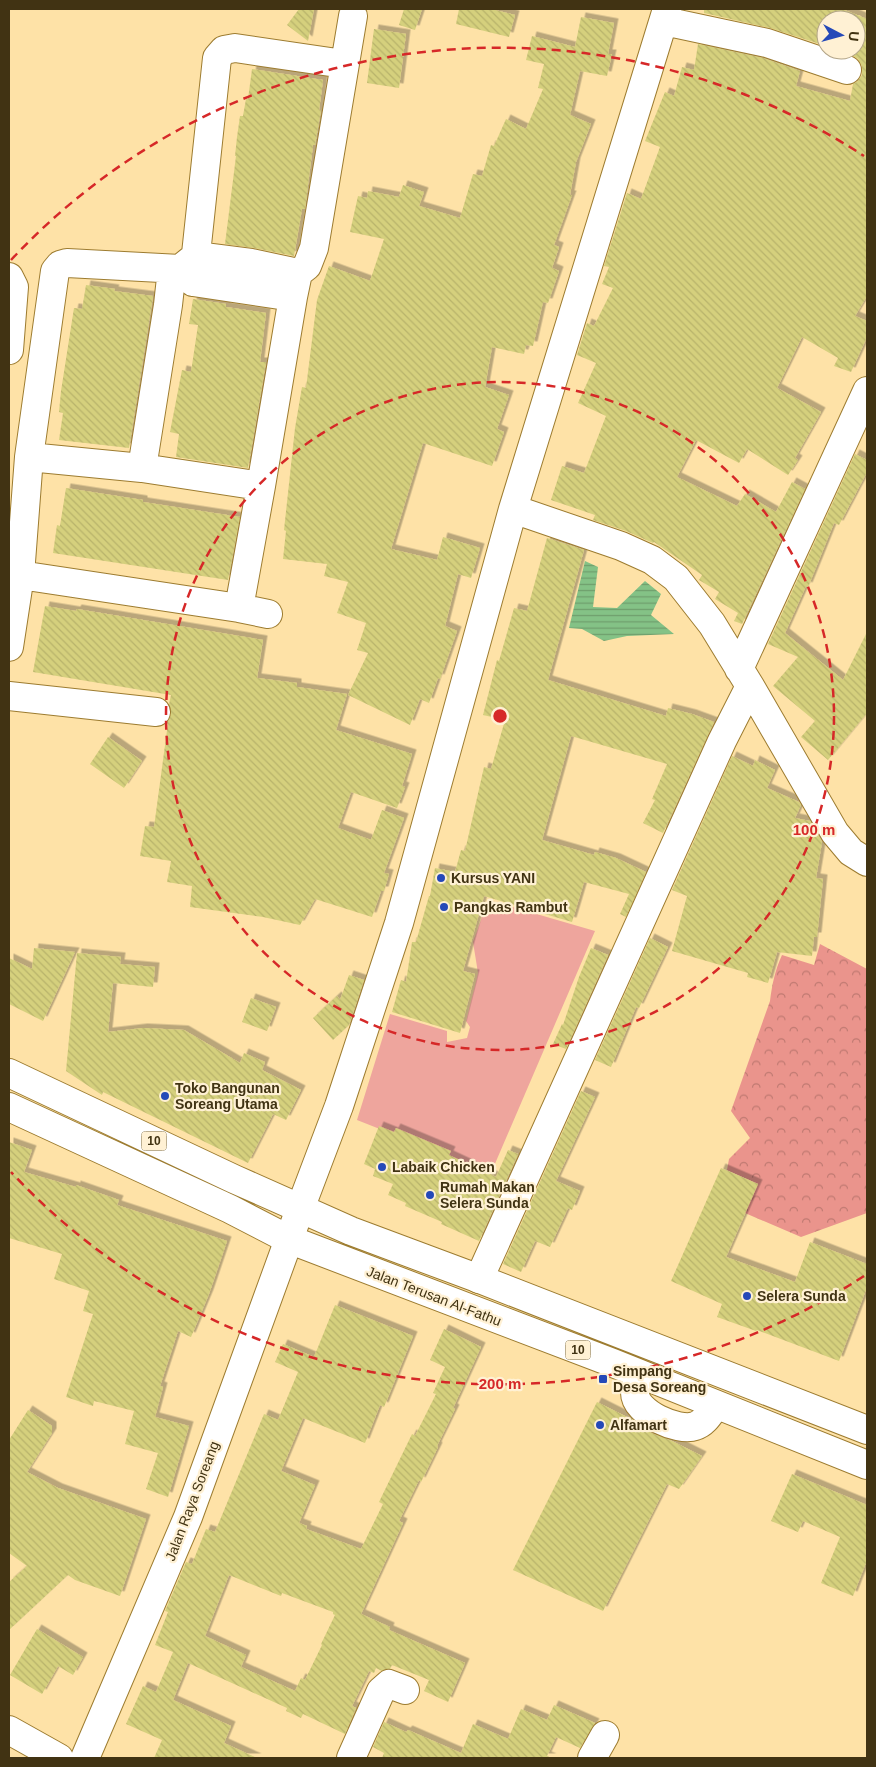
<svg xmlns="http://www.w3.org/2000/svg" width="876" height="1767" font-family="Helvetica,sans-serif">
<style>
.green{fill:#eea59d}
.forest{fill:url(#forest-crowns)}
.water{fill:url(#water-rules)}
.building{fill:url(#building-back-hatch);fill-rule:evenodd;filter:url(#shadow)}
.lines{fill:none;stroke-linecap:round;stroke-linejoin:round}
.minor-casing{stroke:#9d7c30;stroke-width:30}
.major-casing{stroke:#9d7c30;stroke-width:30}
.highway-casing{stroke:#9d7c30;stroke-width:30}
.minor{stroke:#fff;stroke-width:28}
.major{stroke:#fff;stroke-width:28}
.highway{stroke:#fff;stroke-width:28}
.ring{fill:none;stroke:#d62828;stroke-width:2.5;stroke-dasharray:9 6}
.poi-dot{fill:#2549b8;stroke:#fff1d4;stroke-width:2}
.labels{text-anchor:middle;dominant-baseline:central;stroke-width:4.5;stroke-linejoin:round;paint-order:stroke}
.shield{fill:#fff1d4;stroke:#7a6c4d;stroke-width:1}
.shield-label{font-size:12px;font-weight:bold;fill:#413313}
.poi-label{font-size:14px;font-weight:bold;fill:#413313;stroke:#fff1d4;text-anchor:start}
.street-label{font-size:14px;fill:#413313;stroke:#fff1d4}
.centre{fill:#d62828;stroke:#fff1d4;stroke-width:2.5}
.ring-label{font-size:15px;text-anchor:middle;font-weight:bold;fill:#d62828;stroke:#fff1d4;stroke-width:4.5;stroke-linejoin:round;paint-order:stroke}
</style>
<defs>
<pattern id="forest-crowns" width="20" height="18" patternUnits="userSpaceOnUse" patternTransform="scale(1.25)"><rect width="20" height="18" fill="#ea948c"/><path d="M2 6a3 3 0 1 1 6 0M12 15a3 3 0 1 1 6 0" fill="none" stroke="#bf7971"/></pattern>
<pattern id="water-rules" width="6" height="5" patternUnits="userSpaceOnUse" patternTransform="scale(1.25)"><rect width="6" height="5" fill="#84c286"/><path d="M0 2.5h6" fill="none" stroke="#6e9e6c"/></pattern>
<pattern id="building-back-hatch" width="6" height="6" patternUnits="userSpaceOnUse" patternTransform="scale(1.25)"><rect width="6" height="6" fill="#d5d07d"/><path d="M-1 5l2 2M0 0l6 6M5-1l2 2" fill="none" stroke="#b8b36b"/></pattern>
<filter id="shadow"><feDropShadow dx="4.5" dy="-4.5" stdDeviation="0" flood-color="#0004"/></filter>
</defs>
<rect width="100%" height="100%" fill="#fee2a7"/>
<path class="green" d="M488,900L595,931L491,1173L357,1120L390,1014L447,1031V1042L467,1038L470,1027L466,1021L478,973L473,942Z"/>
<path class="forest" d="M820,944L867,969V1213L801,1237L745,1213L758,1184L727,1170L729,1159L750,1138L731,1111L770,1001C772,985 775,970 782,955L814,965Z"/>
<path class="water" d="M585,561L598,567L593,607L617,608L645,581L661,594L651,615L674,634L627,636L604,641L582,629L569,628Z"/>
<path class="building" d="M299,9H314L308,41L287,25Z
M404,9H422L415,30L399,25Z
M459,9H491L515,15L509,37L456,24Z
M704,9H842L867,19V296L855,316L867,321V337L851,372L834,366L838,358L802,337L777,388L821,412L795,458L798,460L788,475L747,449L739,463L696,440L677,477L737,506L745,494L776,512L792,482L805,489L742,624L734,621L738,613L715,599L719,592L699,580L702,575L654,542L653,543L626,531L593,520L595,515L551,500L562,466L584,473L606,416L578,403L596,363L577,355L587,323L594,326L613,288L602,284L609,267L604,266L627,193L641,199L660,147L645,141L665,92L674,96L682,67L694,70L698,44L763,58L800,71L796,86L850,101L853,84L858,81L862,75V66L858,59L852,55L837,50H856V20H826V46L770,28L704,13Z
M581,17L614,23L608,54H612L607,76L580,71L570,115L591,124L576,162L570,195H572L554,245L559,247L552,268L559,271L548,303L543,302L533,346L526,345L524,354L492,347L485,387L509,395L497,429L504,432L492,466L423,443L391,549L437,560L443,537L480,548L471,578L458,574L445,626L457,631L440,679L438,678L429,703L420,699L410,725L348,695L368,653L357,650L366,623L337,613L348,582L324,576L327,564L283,559L286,531L284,530L295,428L302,387L306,388L317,300L329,266L370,281L384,239L350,232L358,196L367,198L368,191L399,197L403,185L424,192L419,206L460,218L473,174L482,176L491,145L494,146L506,119L526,129L543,89L538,88L544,64L526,60L532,36L575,47Z
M374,29L406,34L399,88L367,83Z
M252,69L323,80L319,110H321L315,145H313L305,209H302L294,256L254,248L225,244L236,156H235L237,137L240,116H243L246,99H248Z
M86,285L115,289L114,291L153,296L129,448L59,440L63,413L59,412L61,391L74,308L82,309Z
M193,299L226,304V307L266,313L260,362H266L248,468L176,457L179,434L170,432L182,370L191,372L198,325L189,324Z
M855,454L867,460V472L839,525L834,523L808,587L806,586L785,633L843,680L867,632V713L828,760L801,737L815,721L773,686L798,657L768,644Z
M66,488L143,500V502L240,517L228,580L53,553L57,525L60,526Z
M547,538L584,550L548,680L666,716L668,708L692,714L714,722L663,833L643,823L655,800L652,799L667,764L571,736L542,840L594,855L595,852L616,858L646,872L626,917L620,914L629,894L584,882L572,922L484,896L463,971L475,974L460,1033L392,1012L401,980L406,982L412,942H416L429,896H430L435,868L455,872L461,850L465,851L484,767L491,769L505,720L483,715L497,660L499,661L514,608L527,611Z
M45,606L76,611L77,609L263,640L257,678L297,683V687L347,694L336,730L412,754L402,786L405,787L397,808L351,792L338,828L371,840L382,810L404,818L384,873L389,874L384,891H381L372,917L315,899L300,925L263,917L190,907L192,886L167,882L171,861L140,856L145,826L154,827L168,723L166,726V723L171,714L169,704L171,695L33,672Z
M108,737L142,761L124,788L90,764Z
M732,756L753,766L755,760L775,770L767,788L799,802L801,805L795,818L810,821L822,842L816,878L823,879L817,937H814L812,956L777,952L768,983L747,977L748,973L672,951L687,896L672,890Z
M650,938L668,947L639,1008L636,1007L611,1067L595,1060Z
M34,948L75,952L43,1021L9,1004V958L32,969Z
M591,948L608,955L566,1049L553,1044L562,1024L563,1025L579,977Z
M77,953L121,957L120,964L155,967L153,987L113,983L108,1032L143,1028L184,1030L240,1063L244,1053L265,1062L262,1070L301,1090L286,1120L273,1114L248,1163L103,1092L102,1095L66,1071Z
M349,975L364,980L349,1025L333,1040L313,1018L337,996L340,1000Z
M251,998L276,1007L267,1031L242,1022Z
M581,1091L595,1097L556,1181L580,1191L572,1210L568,1208L550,1247L535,1241L521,1272L503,1264Z
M379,1126L394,1132L396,1128L451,1151L449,1155L496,1177L508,1150L518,1154L479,1241L441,1224L442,1222L405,1206L406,1203L388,1195L393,1184L373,1176L375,1169L364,1164Z
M9,1142L32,1150L24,1172L76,1187V1185L119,1200L117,1205L227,1241L209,1294L191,1337L178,1331L160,1386L163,1387L155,1417L189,1426L168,1497L146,1489L158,1453L125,1444L134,1411L94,1401L93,1406L66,1397L93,1314L83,1311L89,1291L54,1279L62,1254L9,1238Z
M721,1168L758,1184L726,1257L795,1282L810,1242L867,1264V1287L839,1361L757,1330L756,1331L717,1317L722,1304L671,1281Z
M335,1305L413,1336L384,1407L380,1405L365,1443L303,1418L281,1471L315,1485L299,1523L307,1526L306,1529L361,1549L383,1504L379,1502L412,1434L415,1436L436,1394L433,1393L445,1367L430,1360L444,1329L481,1347L453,1408L455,1409L437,1446L438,1447L421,1482L419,1480L399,1521L403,1523L361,1614L390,1627L389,1630L465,1663L448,1702L424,1691L429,1680L392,1665L390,1669L382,1671L376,1668L374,1673L369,1671L352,1706L356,1708L345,1734L303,1714L301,1718L286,1711L287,1708L188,1663L173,1700L231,1726L224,1743L257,1758H154L162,1740L126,1724L143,1686L156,1692L173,1652L155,1645L168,1612L165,1611L186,1562L192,1564L206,1529L215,1532L264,1414L278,1420L298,1372L275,1362L283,1344L314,1357ZM229,1575L281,1596L282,1593L333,1612V1614L335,1615L321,1644L322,1645L305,1680L301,1678L295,1691L241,1667L246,1655L205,1636Z
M597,1402L633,1420L651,1433L672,1441L702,1456L679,1489L667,1484L603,1611L513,1570Z
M28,1410L52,1426V1433L27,1472L58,1488L146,1519L120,1596L75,1580L68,1575L9,1630V1582L27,1566L9,1553V1440Z
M792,1474L867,1505V1560L853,1596L821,1583L840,1537L803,1521L798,1532L771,1521Z
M37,1629L83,1657L73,1675L58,1666L42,1694L10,1675Z
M554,1705L595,1723L580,1748L556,1737L547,1756L552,1758H382L384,1753L373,1747L384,1722L406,1732L408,1730L461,1753L473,1724L508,1739L521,1709L547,1720Z"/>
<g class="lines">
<defs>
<path id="minor" d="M664,21L767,43L847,70
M9,277L14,287L9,350
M193,282L217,58L224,50L235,48L344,64
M293,297L193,282L180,269L196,256L251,263L298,273
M29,457L55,271L60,265L67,263L180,269
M142,468L168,305L172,269
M513,509L621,546L652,560L676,578L712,624L750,686L835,833L851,852L867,862
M20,575L239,608L261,486L293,297L298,273L307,266L314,248L353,16
M239,608L268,614
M9,647L20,575L29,457L142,468L261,486
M739,669L867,391
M9,696L156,712
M300,1209L339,1106L399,923L513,509L667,9
M479,1279L722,741L750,686
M641,1375C638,1381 635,1387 635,1393C635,1413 678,1432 695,1426C705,1423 710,1413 716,1405
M9,1730L59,1758
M351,1758L381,1691L389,1684L405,1690
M592,1758L605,1735"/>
<path id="major" d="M85,1758L188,1517L300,1209"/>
<path id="highway" d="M9,1073L234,1179L351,1231L477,1278L867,1430
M9,1107L230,1209L288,1239L613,1363L867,1465"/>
</defs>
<use href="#minor" class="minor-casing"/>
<use href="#major" class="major-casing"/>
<use href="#highway" class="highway-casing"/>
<use href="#minor" class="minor"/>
<use href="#major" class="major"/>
<use href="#highway" class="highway"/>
</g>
<g class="ring">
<circle cx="500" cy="716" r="334"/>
<path d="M864 1276A668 668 0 0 1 11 1172M11 260A668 668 0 0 1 864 156"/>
</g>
<g class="poi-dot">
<circle cx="441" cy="878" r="5"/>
<circle cx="444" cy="907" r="5"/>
<circle cx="165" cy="1096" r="5"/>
<circle cx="382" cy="1167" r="5"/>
<circle cx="430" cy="1195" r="5"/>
<circle cx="747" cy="1296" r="5"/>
<rect x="598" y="1374" width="10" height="10" rx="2.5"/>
<circle cx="600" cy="1425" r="5"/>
</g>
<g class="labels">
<g class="shield">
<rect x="141.5" y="1131.5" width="25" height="19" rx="4"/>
<rect x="565.5" y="1340.5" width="25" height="19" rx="4"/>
</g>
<g class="shield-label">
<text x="154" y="1141">10</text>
<text x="578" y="1350">10</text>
</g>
<g class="poi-label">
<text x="451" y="878">Kursus YANI</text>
<text x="454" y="907">Pangkas Rambut</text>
<text x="175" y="1088">Toko Bangunan<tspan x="175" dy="16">Soreang Utama</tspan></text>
<text x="392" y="1167">Labaik Chicken</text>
<text x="440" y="1187">Rumah Makan<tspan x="440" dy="16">Selera Sunda</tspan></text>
<text x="757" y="1296">Selera Sunda</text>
<text x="613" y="1371">Simpang<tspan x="613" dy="16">Desa Soreang</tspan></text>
<text x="610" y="1425">Alfamart</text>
</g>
<g class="street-label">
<text transform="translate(434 1296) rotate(21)">Jalan Terusan Al-Fathu</text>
<text transform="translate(192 1501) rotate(-69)">Jalan Raya Soreang</text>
</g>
</g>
<circle cx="500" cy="716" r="8" class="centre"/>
<g class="ring-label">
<text x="814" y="835">100 m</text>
<text x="500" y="1389">200 m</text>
</g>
<rect width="876" height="1767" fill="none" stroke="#413313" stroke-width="20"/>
<g transform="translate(841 35) rotate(96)"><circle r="24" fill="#fff1d4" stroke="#b3a587"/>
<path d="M0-4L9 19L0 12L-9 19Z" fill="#2549b8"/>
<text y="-8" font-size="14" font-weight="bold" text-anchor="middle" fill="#413313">U</text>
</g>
</svg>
